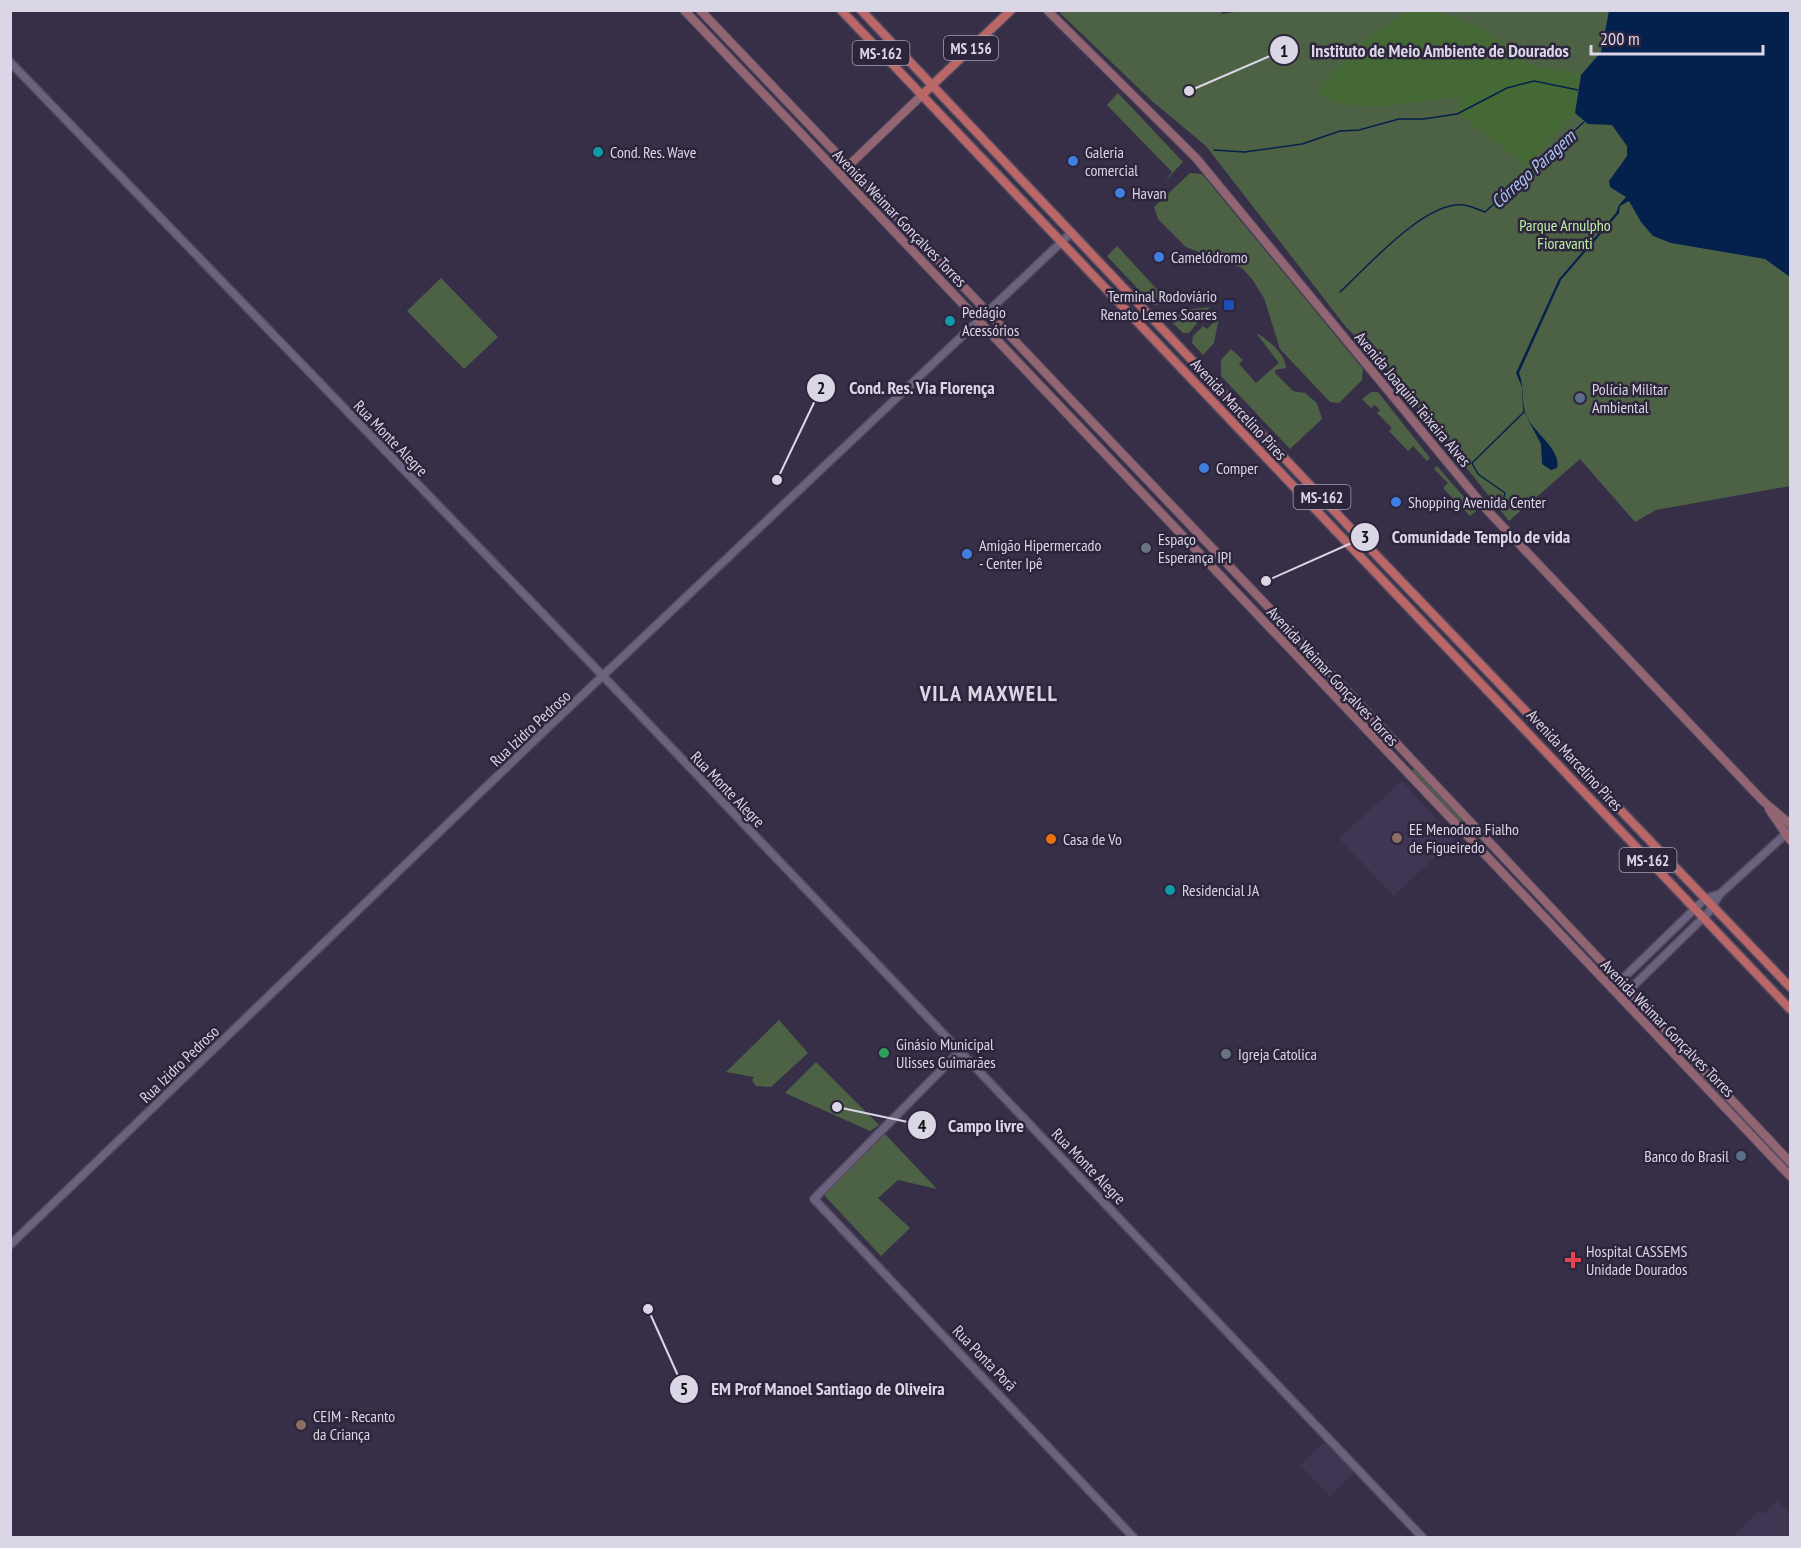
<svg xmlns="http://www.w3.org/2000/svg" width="1801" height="1548" font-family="'PT Sans Narrow',sans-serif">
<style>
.built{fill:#403654}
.green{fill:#4d6245}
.forest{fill:#456935}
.water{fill:#04214d}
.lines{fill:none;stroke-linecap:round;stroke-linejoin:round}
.stream{stroke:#04214d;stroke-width:1.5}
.tertiary-casing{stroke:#534c60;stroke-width:10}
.secondary-casing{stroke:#534c60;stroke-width:10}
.primary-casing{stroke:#534c60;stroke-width:11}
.tertiary{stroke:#6b637e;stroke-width:7}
.secondary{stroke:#936573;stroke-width:8}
.primary{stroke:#bb6767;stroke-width:8}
.culture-dot{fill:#0f9aa8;stroke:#2d253c;stroke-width:2}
.shop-dot{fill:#3f7fe0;stroke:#2d253c;stroke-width:2}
.transit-dot{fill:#1a4fb4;stroke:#2d253c;stroke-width:2}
.service-dot{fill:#5c6f8a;stroke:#2d253c;stroke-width:2}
.worship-dot{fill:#6b7280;stroke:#2d253c;stroke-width:2}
.education-dot{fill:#8d6e63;stroke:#2d253c;stroke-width:2}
.food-dot{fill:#e8710a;stroke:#2d253c;stroke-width:2}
.leisure-dot{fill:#2e9e5b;stroke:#2d253c;stroke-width:2}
.health-dot{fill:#e0444e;stroke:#2d253c;stroke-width:2}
.labels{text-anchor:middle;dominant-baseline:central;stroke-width:5;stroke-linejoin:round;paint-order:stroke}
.shield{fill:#2d253c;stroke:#a7a1b3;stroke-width:1.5}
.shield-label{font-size:15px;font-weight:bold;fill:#dbd6e6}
.poi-label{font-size:16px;fill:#dbd6e6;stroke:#2d253c;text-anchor:start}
.street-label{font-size:16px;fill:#dbd6e6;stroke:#2d253c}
.park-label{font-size:16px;fill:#bbf2a4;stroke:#2d253c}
.water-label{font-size:18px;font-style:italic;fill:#a9c7f4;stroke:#2d253c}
.district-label{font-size:22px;font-weight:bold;letter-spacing:1.5px;fill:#dbd6e6;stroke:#2d253c}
.leader{fill:none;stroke:#dbd6e6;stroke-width:2}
.callout-dot{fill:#dbd6e6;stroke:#2d253c;stroke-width:2}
.mark-label{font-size:18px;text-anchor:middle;font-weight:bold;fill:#111}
.callout-label{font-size:18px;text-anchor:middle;font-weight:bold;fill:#dbd6e6;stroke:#2d253c;stroke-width:5;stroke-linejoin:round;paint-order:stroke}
</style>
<rect width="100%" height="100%" fill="#372f47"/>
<path class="built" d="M1402,781L1455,839L1393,896L1339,838Z
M1324,1442L1354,1472L1330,1496L1300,1465Z
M1778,1501L1788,1512L1790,1510V1537H1733L1760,1511L1764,1514Z"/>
<path class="green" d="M1219,10L1223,14L1244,10L1790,11V486L1656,510L1635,522L1580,459L1509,521L1384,365L1346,327L1206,146L1152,101L1058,11Z
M1118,93L1183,162L1164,182L1172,172L1107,105Z
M1190,173L1202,174L1363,369L1362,380L1339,403L1330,402L1280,349L1264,298L1252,279L1242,268L1186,247L1158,219L1154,207Z
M1117,246L1166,299L1164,304L1153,305L1107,256Z
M441,278L498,337L464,369L407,311Z
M1210,307L1189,333H1183L1171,321L1185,310Z
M1219,317L1214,343L1203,355L1192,343L1193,336L1203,326L1207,329Z
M1256,333C1268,339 1286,355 1286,368L1275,370V373L1293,391L1305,393L1317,403L1322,419L1290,449L1221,376V360L1231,349L1243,360L1239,364L1256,383L1279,363Z
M1371,392H1378L1430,458L1427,461L1413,446L1408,451L1389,431L1392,428L1377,413L1380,410L1375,405L1371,408L1362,399Z
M1437,466L1476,511L1470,516L1443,488L1448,483L1434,469Z
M1415,768L1473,830L1472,832H1469L1411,771Z
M779,1020L808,1053L771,1087L756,1086L752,1080L754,1077L726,1072Z
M816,1062L879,1125L870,1131L785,1093Z
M885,1134L937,1189L898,1180L878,1198L910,1228L881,1256L824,1195Z"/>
<path class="forest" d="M1409,11L1442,13L1483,29L1529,65L1579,74L1575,113L1527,165L1466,120L1458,111L1460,100L1453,97C1412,102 1361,116 1322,96L1319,88C1347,58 1372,29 1409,11Z"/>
<path class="water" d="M1609,11H1790V277L1765,259L1671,243L1653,236L1641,222L1629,201L1620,206L1619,213L1561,280L1519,373C1525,388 1521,403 1526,415C1533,432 1562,450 1557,468L1551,470L1542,464L1541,444L1523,410L1522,387L1516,373L1559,279L1616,213L1619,205L1626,197L1610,187L1609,181L1627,156V146L1612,125L1588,124L1575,113L1581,75L1601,52Z"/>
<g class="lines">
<path class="stream" d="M1214,150L1244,152L1302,144L1340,131L1359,130L1399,119H1423L1457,114L1507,88L1534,81L1578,90
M1340,292C1367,267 1425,201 1463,205C1470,205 1478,210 1485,212L1584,122
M1498,507L1502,504L1505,493L1478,474L1472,463L1524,412"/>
<defs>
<path id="tertiary" d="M10,62L604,677L1423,1538
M1612,989L1706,898L1720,894
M1621,998L1708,913L1720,894L1790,830
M961,1050L814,1199L1134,1538
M10,1245L539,736L1071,233"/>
<path id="secondary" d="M684,10L1790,1176
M700,10L1274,613L1790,1162
M1047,10L1196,158L1486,509L1763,801L1790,824
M840,174L922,95
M1769,809L1790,840"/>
<path id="primary" d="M841,10L1790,1009
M861,10L1357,535L1790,987
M922,95L1011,10"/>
</defs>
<use href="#tertiary" class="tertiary-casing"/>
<use href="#secondary" class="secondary-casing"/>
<use href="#primary" class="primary-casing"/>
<use href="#tertiary" class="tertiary"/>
<use href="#secondary" class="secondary"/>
<use href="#primary" class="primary"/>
</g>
<g class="culture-dot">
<circle cx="598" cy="152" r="6"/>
<circle cx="950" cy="321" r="6"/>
<circle cx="1170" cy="890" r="6"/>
</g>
<g class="shop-dot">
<circle cx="1073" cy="161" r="6"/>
<circle cx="1120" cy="193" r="6"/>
<circle cx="1159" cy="257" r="6"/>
<circle cx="1204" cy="468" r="6"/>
<circle cx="1396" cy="502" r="6"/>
<circle cx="967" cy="554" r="6"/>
</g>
<rect class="transit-dot" x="1223" y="299" width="12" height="12" rx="3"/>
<g class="service-dot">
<circle cx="1580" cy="398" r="6"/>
<circle cx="1741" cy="1156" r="6"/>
</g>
<g class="worship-dot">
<circle cx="1146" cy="548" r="6"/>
<circle cx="1226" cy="1054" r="6"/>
</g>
<g class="education-dot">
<circle cx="1397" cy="838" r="6"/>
<circle cx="301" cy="1425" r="6"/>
</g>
<circle class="food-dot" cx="1051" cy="839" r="6"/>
<circle class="leisure-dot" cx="884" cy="1053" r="6"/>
<path class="health-dot" d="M1570 1251h6v6h6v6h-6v6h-6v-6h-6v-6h6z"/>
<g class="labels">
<g class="shield">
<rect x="944" y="36" width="54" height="24" rx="4.5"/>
<rect x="852.5" y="41" width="57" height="24" rx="4.5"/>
<rect x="1293.5" y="485" width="57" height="24" rx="4.5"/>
<rect x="1619.5" y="848" width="57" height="24" rx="4.5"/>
</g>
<g class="shield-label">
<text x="971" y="48">MS 156</text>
<text x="881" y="53">MS-162</text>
<text x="1322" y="497">MS-162</text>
<text x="1648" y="860">MS-162</text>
</g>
<g class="poi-label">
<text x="610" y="152">Cond. Res. Wave</text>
<text x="1085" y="152">Galeria<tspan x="1085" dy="18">comercial</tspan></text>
<text x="1132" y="193">Havan</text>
<text x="1171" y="257">Camelódromo</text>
<text x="1217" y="296" text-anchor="end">Terminal Rodoviário<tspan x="1217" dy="18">Renato Lemes Soares</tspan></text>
<text x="962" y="312">Pedágio<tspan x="962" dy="18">Acessórios</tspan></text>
<text x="1592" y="389">Polícia Militar<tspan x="1592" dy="18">Ambiental</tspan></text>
<text x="1216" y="468">Comper</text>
<text x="1408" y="502">Shopping Avenida Center</text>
<text x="1158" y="539">Espaço<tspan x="1158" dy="18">Esperança IPI</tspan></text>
<text x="979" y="545">Amigão Hipermercado<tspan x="979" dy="18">- Center Ipê</tspan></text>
<text x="1409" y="829">EE Menodora Fialho<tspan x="1409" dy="18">de Figueiredo</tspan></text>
<text x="1063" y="839">Casa de Vo</text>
<text x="1182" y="890">Residencial JA</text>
<text x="896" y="1044">Ginásio Municipal<tspan x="896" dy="18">Ulisses Guimarães</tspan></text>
<text x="1238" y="1054">Igreja Catolica</text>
<text x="1729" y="1156" text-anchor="end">Banco do Brasil</text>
<text x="1586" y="1251">Hospital CASSEMS<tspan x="1586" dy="18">Unidade Dourados</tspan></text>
<text x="313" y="1416">CEIM - Recanto<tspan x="313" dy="18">da Criança</tspan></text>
</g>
<g class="street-label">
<text transform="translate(900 218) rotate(46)">Avenida Weimar Gonçalves Torres</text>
<text transform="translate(1413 399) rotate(50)">Avenida Joaquim Teixeira Alves</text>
<text transform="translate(1239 409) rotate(47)">Avenida Marcelino Pires</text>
<text transform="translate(391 438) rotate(46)">Rua Monte Alegre</text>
<text transform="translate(1333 676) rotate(47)">Avenida Weimar Gonçalves Torres</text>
<text transform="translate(530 728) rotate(-43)">Rua Izidro Pedroso</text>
<text transform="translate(1575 760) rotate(47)">Avenida Marcelino Pires</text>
<text transform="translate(728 789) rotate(46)">Rua Monte Alegre</text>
<text transform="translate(1668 1028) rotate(46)">Avenida Weimar Gonçalves Torres</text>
<text transform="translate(179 1064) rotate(-44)">Rua Izidro Pedroso</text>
<text transform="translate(1089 1166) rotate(46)">Rua Monte Alegre</text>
<text transform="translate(985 1358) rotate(46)">Rua Ponta Porã</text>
</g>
<g class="park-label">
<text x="1565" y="225">Parque Arnulpho<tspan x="1565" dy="18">Fioravanti</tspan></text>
</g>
<g class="water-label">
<text transform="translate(1533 169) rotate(-42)">Córrego Paragem</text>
</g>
<g class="district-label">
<text x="989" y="693">VILA MAXWELL</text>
</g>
</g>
<path class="leader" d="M1189 91L1284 50M777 480L821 388M1266 581L1365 537M837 1107L922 1125M648 1309L684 1389"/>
<g class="callout-dot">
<circle cx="1189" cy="91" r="6"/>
<circle cx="777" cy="480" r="6"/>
<circle cx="1266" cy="581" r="6"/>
<circle cx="837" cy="1107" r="6"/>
<circle cx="648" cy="1309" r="6"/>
<circle cx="1284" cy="50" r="15"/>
<circle cx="821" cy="388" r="15"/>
<circle cx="1365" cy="537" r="15"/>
<circle cx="922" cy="1125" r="15"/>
<circle cx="684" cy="1389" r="15"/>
</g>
<g class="mark-label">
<text x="1284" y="57">1</text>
<text x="821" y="394">2</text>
<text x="1365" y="543">3</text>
<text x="922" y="1132">4</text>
<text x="684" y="1395">5</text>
</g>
<g class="callout-label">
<text x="1440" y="57">Instituto de Meio Ambiente de Dourados</text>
<text x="922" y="394">Cond. Res. Via Florença</text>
<text x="1481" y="543">Comunidade Templo de vida</text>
<text x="986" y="1132">Campo livre</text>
<text x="828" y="1395">EM Prof Manoel Santiago de Oliveira</text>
</g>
<rect width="1801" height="1548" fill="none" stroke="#dbd6e6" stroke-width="24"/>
<path d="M1591 45v9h172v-9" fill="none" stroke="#dbd6e6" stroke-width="3"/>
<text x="1600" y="45" font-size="18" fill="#dbd6e6" stroke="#2d253c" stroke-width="4.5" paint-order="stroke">200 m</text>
</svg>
